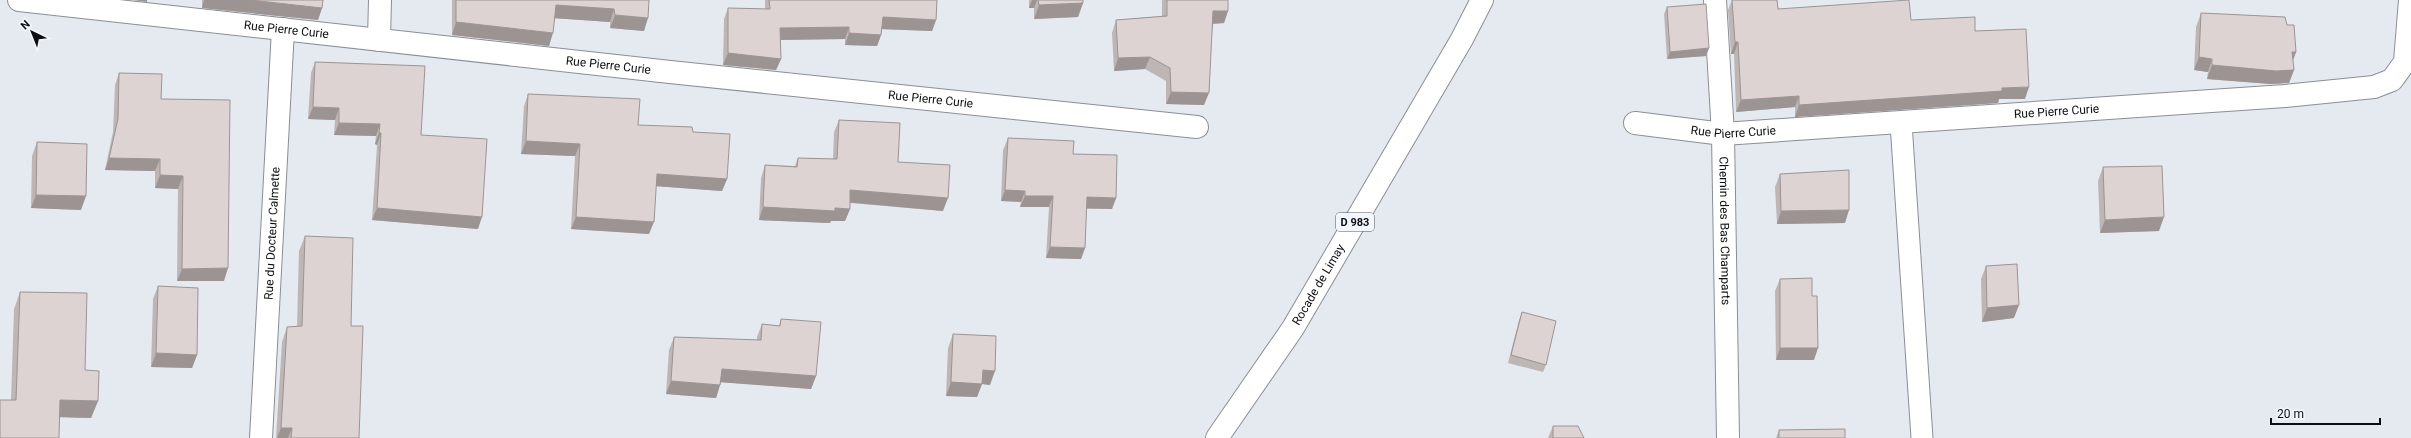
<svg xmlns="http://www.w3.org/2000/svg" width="2411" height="438" font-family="Roboto,sans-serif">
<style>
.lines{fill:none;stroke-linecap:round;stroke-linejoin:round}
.service-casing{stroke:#8a8e95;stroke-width:23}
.minor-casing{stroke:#8a8e95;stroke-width:24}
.primary-casing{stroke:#8a8e95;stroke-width:24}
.service{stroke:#fff;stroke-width:21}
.minor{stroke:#fff;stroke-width:22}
.primary{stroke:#fff;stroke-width:22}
.wall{fill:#beb5b5}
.shaded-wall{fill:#9b9493}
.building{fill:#ddd3d2;stroke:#9b9493}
.labels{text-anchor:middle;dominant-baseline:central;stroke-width:3;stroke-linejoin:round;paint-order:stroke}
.shield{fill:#f2f7fe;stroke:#525458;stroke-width:1}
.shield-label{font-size:11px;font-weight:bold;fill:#0d0e11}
.street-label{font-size:12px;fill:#0d0e11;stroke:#f2f7fe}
</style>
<rect width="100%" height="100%" fill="#e5eaf1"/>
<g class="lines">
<defs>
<path id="service" d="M1901,123L1922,438"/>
<g id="minor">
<path id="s1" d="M19,0L670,72L1197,127"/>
<path id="s2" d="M1715,0L1723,134L1728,438"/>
<path d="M379,40L380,0"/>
<path id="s3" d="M1635,123L1723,134L2285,96L2374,87L2392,80L2405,62L2410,0"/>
<path id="s4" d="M261,438L283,29"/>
</g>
<g id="primary">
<path id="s5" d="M1217,438L1293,328L1462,39L1482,0"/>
</g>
</defs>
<use href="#service" class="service-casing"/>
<use href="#minor" class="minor-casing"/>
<use href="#primary" class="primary-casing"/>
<use href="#service" class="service"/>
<use href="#minor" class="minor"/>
<use href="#primary" class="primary"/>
</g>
<path class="wall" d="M202,0H323L322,8L318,20L202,8Z
M452,0H649L644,31L610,28V22L555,18L549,46L452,35Z
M765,0H937L936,20L932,31L882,29L881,35L877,46L845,45V39L780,40L781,59L776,70L723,65L724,19L728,8L765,9Z
M1029,0H1083V3L1078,17L1034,19V8H1029Z
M1162,0H1228V11L1224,23L1213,24L1204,105L1166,104V81L1145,69L1114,71L1112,33L1116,20L1162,16Z
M1732,0H1777L1778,9L1911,20L1975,31L2025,99H1999L1998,103L1795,117V107L1736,112L1734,54H1731L1728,10Z
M1667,7L1709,48L1706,56L1667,59L1664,14Z
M2201,13L2287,25L2296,52L2293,61L2294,70L2289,83L2271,84L2207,79L2208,72L2194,70L2196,27Z
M315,62L421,135L478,229L372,220L377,145L375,144L376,136L334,135L335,120L308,119L311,73Z
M119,73L161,99L224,281H177L178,189L155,188V171L105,170L113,132L115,85Z
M528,94L638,125L693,132L727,179L722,191L656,186L649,234L571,229L575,156L521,154L524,106Z
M839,120L898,162L943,211L850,203V209L845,221H831L830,223L759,220L761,178L765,165L795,166L798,158L833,159L834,132Z
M1008,138L1073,154L1116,198L1112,209H1086L1085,248L1081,259L1046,258L1049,207H1020L1021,202L1001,201L1003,150Z
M37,142L81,210L31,208L32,156Z
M2103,167L2159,231L2100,233L2098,181Z
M1780,174L1845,223L1777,224L1775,187Z
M305,236L351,326L359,438H276L282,342L287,327H297L299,251Z
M1986,266L2014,318L1982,322L1981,279Z
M1780,279L1814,360H1776L1775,291Z
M158,286L197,355L192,368L151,367L153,299Z
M20,292L85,370L98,401L91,418L60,417L11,400L14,309Z
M1522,312L1546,365L1543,372L1508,363L1519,320Z
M781,319L816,376L811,389L721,382L716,398L666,394L669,350L674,337L757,340V337L762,324L779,326Z
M953,334L990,385L982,384L977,397L946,396L948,348Z
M1553,426L1584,438H1548Z
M1779,430L1845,438H1776Z"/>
<path class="shaded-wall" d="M133,0H147V2Z
M204,0H250L322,8L318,20L202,8Z
M1032,0H1037L1034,8H1029Z
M1083,3L1078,17L1034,19L1039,5Z
M556,5L614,9L610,22L551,18Z
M1213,11H1228L1224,23L1209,24Z
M615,15L648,18L644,31L610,28Z
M883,17L936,20L932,31L878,29Z
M456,22L553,33L549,46L452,35Z
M849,27L845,39L776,40L780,28Z
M849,33L881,35L877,46L845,45Z
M1735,42H1738L1734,54H1731Z
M1709,48L1706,56L1667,59L1670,52Z
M2292,52H2296L2291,65Z
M728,53L781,59L776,70L723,65Z
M1150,57L1145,69L1114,71L1118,58Z
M2199,57L2212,59L2208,72L2194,70Z
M2212,65L2294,70L2289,83L2271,84L2207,79Z
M2029,87L2025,99H1999L1998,103L1795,117L1799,105L2002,88Z
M1171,92L1209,93L1204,105L1166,104Z
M1799,96L1795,107L1736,112L1741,100Z
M313,107L339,108L335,120L308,119Z
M339,123L380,124L376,136L334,135Z
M379,133H381L377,145L375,144Z
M526,141L580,144L575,156L521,154Z
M109,158L160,159L155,171L105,170Z
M657,174L727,179L722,191L653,186Z
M160,175L183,176L178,189L155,188Z
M850,190L948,198L943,211L845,202Z
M1005,190L1025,191L1021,202L1001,201Z
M36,195L86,196L81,210L31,208Z
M1025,196H1053L1049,207H1020Z
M1087,197L1116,198L1112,209L1082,208Z
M763,207L835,208L850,209L845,221H831L830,223L759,220Z
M377,208L482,217L478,229L372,220Z
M1849,210L1845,223L1777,224L1781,211Z
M576,217L654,222L649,234L571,229Z
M2164,217L2159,231L2100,233L2105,220Z
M1050,247L1085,248L1081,259L1046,258Z
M228,268L224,281H177L182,269Z
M2019,305L2014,318L1982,322L1987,308Z
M1780,348H1818L1814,360H1776Z
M156,353L197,355L192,368L151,367Z
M722,369L816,376L811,389L717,382Z
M983,370L995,371L990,385L982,384L977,397L946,396L951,382Z
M671,381L720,385L716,398L666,394Z
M60,400L98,401L91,418L54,417Z
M281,428H292L288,438H277Z"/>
<path class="building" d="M250,0H323L322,8Z
M456,0H649L648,18L615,15L614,9L556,5L553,33L456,22Z
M769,0H937L936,20L883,17L881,35L849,33V27L780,28L781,59L728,53V8L770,9Z
M1038,0H1083V3L1039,5Z
M1167,0H1228V11H1213L1209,93L1171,92L1170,68L1150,57L1118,58L1116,20L1167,16Z
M1732,0H1777L1778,9L1909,0L1911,20L1975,17V31L2026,29L2029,87L2002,88V91L1799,105V96L1741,100L1738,42H1735Z
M1706,4L1709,48L1670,52L1667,7Z
M2201,13L2285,17L2287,25H2294L2296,52H2292L2294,70L2276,71L2212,65V59L2199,57Z
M315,62L425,66L421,135L487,139L482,217L377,208L381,133H379L380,124L339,123V108L313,107Z
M119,73L162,74L161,99L230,100L228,268L182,269L183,176L160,175V159L109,158L118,119Z
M528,94L640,99L638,125L692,127L693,132L730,134L727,179L657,174L654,222L576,217L580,144L526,141Z
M839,120L900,123L898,162L950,165L948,198L850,190V209L835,208V211L763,207L765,165L797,167L798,158L837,159Z
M1008,138L1074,141L1073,154L1117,155L1116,198L1087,197L1085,248L1050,247L1053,196H1025V191L1005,190Z
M37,142L87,144L86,196L36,195Z
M2162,166L2164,217L2105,220L2103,167Z
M1849,170V210L1781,211L1780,174Z
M305,236L353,238L351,326H363L359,438H291L292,428H281L287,327L302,326Z
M2017,264L2019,305L1987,308L1986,266Z
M1812,278V296H1817L1818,348H1780V279Z
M158,286L198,288L197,355L156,353Z
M20,292L87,293L85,370L99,371L98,401L60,400L59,438H0V400H16Z
M1522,312L1556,321L1546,365L1511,355Z
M781,319L821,322L816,376L722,369L720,385L671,381L674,337L761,340L762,324L780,326Z
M953,334L996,336L995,371L983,370L982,384L951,382Z
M1553,426H1578L1584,438H1553Z
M1845,429V438H1779V430Z"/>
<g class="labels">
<rect class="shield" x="1336" y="213" width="38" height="18" rx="3"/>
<g class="shield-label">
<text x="1355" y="222">D 983</text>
</g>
<g class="street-label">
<text stroke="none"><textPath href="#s1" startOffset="269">Rue Pierre Curie</textPath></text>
<text stroke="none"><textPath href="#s1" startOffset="593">Rue Pierre Curie</textPath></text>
<text stroke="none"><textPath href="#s1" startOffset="917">Rue Pierre Curie</textPath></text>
<text stroke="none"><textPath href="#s3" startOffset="423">Rue Pierre Curie</textPath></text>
<text stroke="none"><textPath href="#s3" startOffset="99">Rue Pierre Curie</textPath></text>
<text stroke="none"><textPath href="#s2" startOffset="231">Chemin des Bas Champarts</textPath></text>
<text stroke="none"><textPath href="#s4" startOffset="205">Rue du Docteur Calmette</textPath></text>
<text stroke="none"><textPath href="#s5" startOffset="184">Rocade de Limay</textPath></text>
</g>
</g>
<g transform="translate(32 32) rotate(317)" stroke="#f2f7fe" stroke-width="3" paint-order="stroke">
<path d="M0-3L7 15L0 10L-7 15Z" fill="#0d0e11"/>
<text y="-6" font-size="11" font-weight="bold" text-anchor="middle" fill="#0d0e11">N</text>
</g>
<path d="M2271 418v6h109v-6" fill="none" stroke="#0d0e11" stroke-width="2"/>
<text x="2277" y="418" font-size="12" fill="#0d0e11" stroke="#f2f7fe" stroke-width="3" paint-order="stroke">20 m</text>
</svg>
